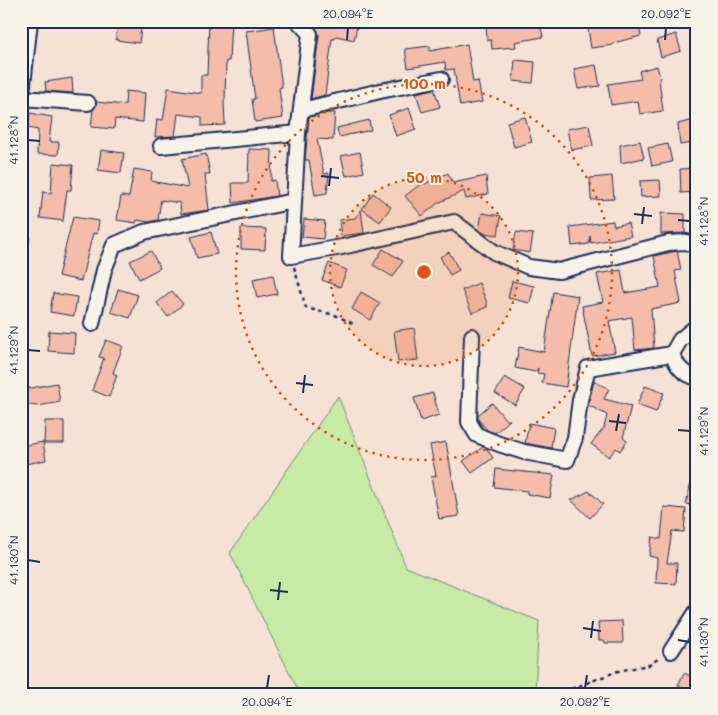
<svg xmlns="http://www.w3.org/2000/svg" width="718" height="715" font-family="Mali,sans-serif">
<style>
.green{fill:#c7eaa4;stroke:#718c81}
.building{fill:#f4bca9;stroke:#1b2f5e}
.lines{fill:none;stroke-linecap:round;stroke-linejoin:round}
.minor-casing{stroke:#1b2f5e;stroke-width:18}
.path{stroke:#1b2f5e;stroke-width:2.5;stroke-dasharray:4 4;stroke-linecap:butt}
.minor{stroke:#f7f3e8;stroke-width:14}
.ticks{fill:none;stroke:#1b2f5e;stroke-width:2}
.ring{fill:none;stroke:#de5710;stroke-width:2.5;stroke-dasharray:2.5 5}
.centre{fill:#de5710;stroke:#f7f3e8;stroke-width:2.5}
.ring-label{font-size:15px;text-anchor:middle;font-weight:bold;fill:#de5710;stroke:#f7f3e8;stroke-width:4;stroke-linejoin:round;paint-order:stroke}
.neatline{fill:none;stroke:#1b2f5e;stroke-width:2}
.ticks-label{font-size:12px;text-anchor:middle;fill:#1b2f5e}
</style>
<rect width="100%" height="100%" fill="#f6e2d5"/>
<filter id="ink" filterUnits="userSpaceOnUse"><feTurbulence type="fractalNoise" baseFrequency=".02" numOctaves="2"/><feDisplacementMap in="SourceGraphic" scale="10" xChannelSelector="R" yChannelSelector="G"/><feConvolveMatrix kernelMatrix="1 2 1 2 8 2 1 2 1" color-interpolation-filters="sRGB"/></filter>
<g filter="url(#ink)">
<path class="green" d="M338,396L406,567L539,621L535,694H300L230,553Z"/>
<path class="building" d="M118,21H142L139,43L116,40Z
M209,21H231L229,61H226L225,100H224L225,125L202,126V117L178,114L175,136L155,137L157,119L163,120L168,88L201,93V75H207Z
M315,21H331L357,27L354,40L336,36L335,39H332L325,95L311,99L319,35L315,26Z
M517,21H540L543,37L515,42L516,47L492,49L491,40H487L486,24Z
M634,21H638L641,36L613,43V45L591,48L588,28L609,24L610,27Z
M274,27L282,87L279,88L283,118L255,122L252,99H255L246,31Z
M676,34L681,51L661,57L657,40Z
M467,44L473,82L478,81L482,102L460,106L454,69L446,70L445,62L408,68L405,49L430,46V51Z
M515,60L535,62L533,83L513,81Z
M596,65L600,86L578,89L574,69Z
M657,66L660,78L659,79L663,111L640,114L638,101L611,105L608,84L641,79L639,71Z
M72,78L73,93L46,91L45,82Z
M434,89L440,107L422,112L416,93Z
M126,91L145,93L143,122L115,119L114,129L91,127L93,110L95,108L96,102L125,105Z
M409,108L416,129L396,136L389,115Z
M30,113L52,117L49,142H59L58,155L37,154L38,130L28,128Z
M328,113H335L333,140L317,139L324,174L329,173L327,193L315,195L309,160H305L309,117Z
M525,117L532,142L514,147L507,122Z
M697,119V142L680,145L678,124Z
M369,120L371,130L339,137L337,128Z
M589,125L593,146L571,150L567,129Z
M640,141L644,158L621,163L620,145Z
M668,144L672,162L652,166L648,148Z
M249,149L272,150L271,181L275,180L277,196L233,203L232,183H248Z
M101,150L124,153L121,173L98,170Z
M360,152L364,172L346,176L341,156Z
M206,154L210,174H205L209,210L181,214L180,203L161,200L158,220L149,222L137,220L136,223L117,220L121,196L129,197L134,169L152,172L151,181L188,188L182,159Z
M53,163L73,165L71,190H67L63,221L40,218L43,192L51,193Z
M697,168V192L681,193L680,169Z
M448,173L453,183L486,176L488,194L466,199L464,191L438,203L422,216L405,196L423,182L425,184Z
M612,176L614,199L591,200L590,178Z
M660,180L661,196L641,197L640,181Z
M373,193L391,207L380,222L362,209Z
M361,210L364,233L341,236L339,220L355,218Z
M482,213L501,216L498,235L484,233L479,230Z
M661,213L685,214V233L661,234Z
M73,217L99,221L97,234L93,233L81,281L58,276Z
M304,219L325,221L323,239L302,237Z
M613,221L614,226L628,223L631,236L591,243L590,236L589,244L572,246L570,227Z
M241,228L266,229L265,250L241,249Z
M211,232L217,254L197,258L191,237Z
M516,232L533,234L530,253L513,250Z
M383,249L403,261L393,277L373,265Z
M151,251L160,268L139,279L130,261Z
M677,251L681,270L675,271L681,303L651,309L654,348L635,350L632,317L609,321L615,352L592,356L582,306L603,302L597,274L621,270L625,293L660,287L654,256Z
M449,252L459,270L450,275L440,257Z
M329,263L347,270L340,287L322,280Z
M273,275L277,294L257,298L253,279Z
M512,281L534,286L530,303L508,298Z
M479,283L487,303V307L472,313L462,290Z
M118,289L138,295L130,318L111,312Z
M172,291L183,304L168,317L157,303Z
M361,292L380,303L370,320L352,309Z
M553,292L578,296L566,387L542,383L544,374L537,373L538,368L535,372L515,368L519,347L544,352Z
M53,293L77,297L74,316L50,312Z
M414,328L418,360L398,362L394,331Z
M49,331L75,333L74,353L48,351Z
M106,340L123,346L113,373L117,375L109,397L92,390L104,358L99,357Z
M505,377L525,389L515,405L495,393Z
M594,381L609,389L604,399L631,406L623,438L627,441L620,451L616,448L609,457L591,444L604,428L607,415L588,405Z
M57,383L60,402L38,406L21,404V390Z
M645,386L664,393L656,412L637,405Z
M433,393L439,415L421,421L414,398Z
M492,403L506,420H510L495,433L487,430L478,419V415Z
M45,421H64V443H44Z
M529,423L554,428L551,448L525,443Z
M43,442L46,460L21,465V446Z
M446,442L459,516L439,519L431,477L436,476L430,445Z
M483,447L486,448L493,458L472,473L463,461Z
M496,469L554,475L550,498L527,494V491L494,487Z
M693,474L697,475V506L686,504Z
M589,491L603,504L590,518L571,500Z
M664,507L686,509L684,532L672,531L667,563H677L676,584L656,583L657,558L649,556L652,537L661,539Z
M622,621L623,643H605L604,640H599L598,622Z
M684,673L697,679V694L678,685Z"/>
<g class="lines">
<defs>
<path id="minor" d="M298,21L310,34L298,133L291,256L342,247L454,222L494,252L529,267L559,271L668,243L687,242L697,247
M22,98L88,103
M21,103L30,21
M302,110L380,91L441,79
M161,146L298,133
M21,239V240
M92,324L104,270L114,245L144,232L294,201
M697,326L680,340L672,354C677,367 683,374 697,378
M472,336L469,422L477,435L499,444L524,452L567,460L575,438L580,400L588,368L672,354
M671,651L697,611"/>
</defs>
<use href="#minor" class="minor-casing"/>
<path class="path" d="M294,267L306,308L335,315L354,324
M565,694L571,689L618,671L649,665L661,657"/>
<use href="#minor" class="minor"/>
</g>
</g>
<path class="ticks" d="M347,40L348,28M665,40L666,28M28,140L40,141M321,176L339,178M329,186L331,168M634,214L652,216M678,220L690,221M642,224L644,207M28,350L40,351M296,383L313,385M303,393L305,375M609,421L626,423M678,430L690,431M616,431L619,414M28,560L40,562M270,590L288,592M278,600L280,582M583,628L601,631M591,638L593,621M678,640L690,642M267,688L269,675M585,688L587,675"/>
<circle cx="424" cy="272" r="94" fill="#de5710" fill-opacity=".12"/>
<g class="ring">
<circle cx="424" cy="272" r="94"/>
<circle cx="424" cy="272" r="188"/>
</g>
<circle cx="424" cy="272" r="8" class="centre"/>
<g class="ring-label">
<text x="424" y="89">100 m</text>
<text x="424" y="183">50 m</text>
</g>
<rect width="718" height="715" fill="none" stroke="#f7f3e8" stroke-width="55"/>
<rect x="28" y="28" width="662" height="660" class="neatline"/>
<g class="ticks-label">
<text x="348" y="18">20.094°E</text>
<text x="666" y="18">20.092°E</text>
<text transform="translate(14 140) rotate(-90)" y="4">41.128°N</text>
<text transform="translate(704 221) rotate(-90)" y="4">41.128°N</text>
<text transform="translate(14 350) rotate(-90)" y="4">41.129°N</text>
<text transform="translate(704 431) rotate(-90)" y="4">41.129°N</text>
<text transform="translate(14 560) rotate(-90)" y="4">41.130°N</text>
<text transform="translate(704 642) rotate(-90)" y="4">41.130°N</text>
<text x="267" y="706">20.094°E</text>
<text x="585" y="706">20.092°E</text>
</g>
</svg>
